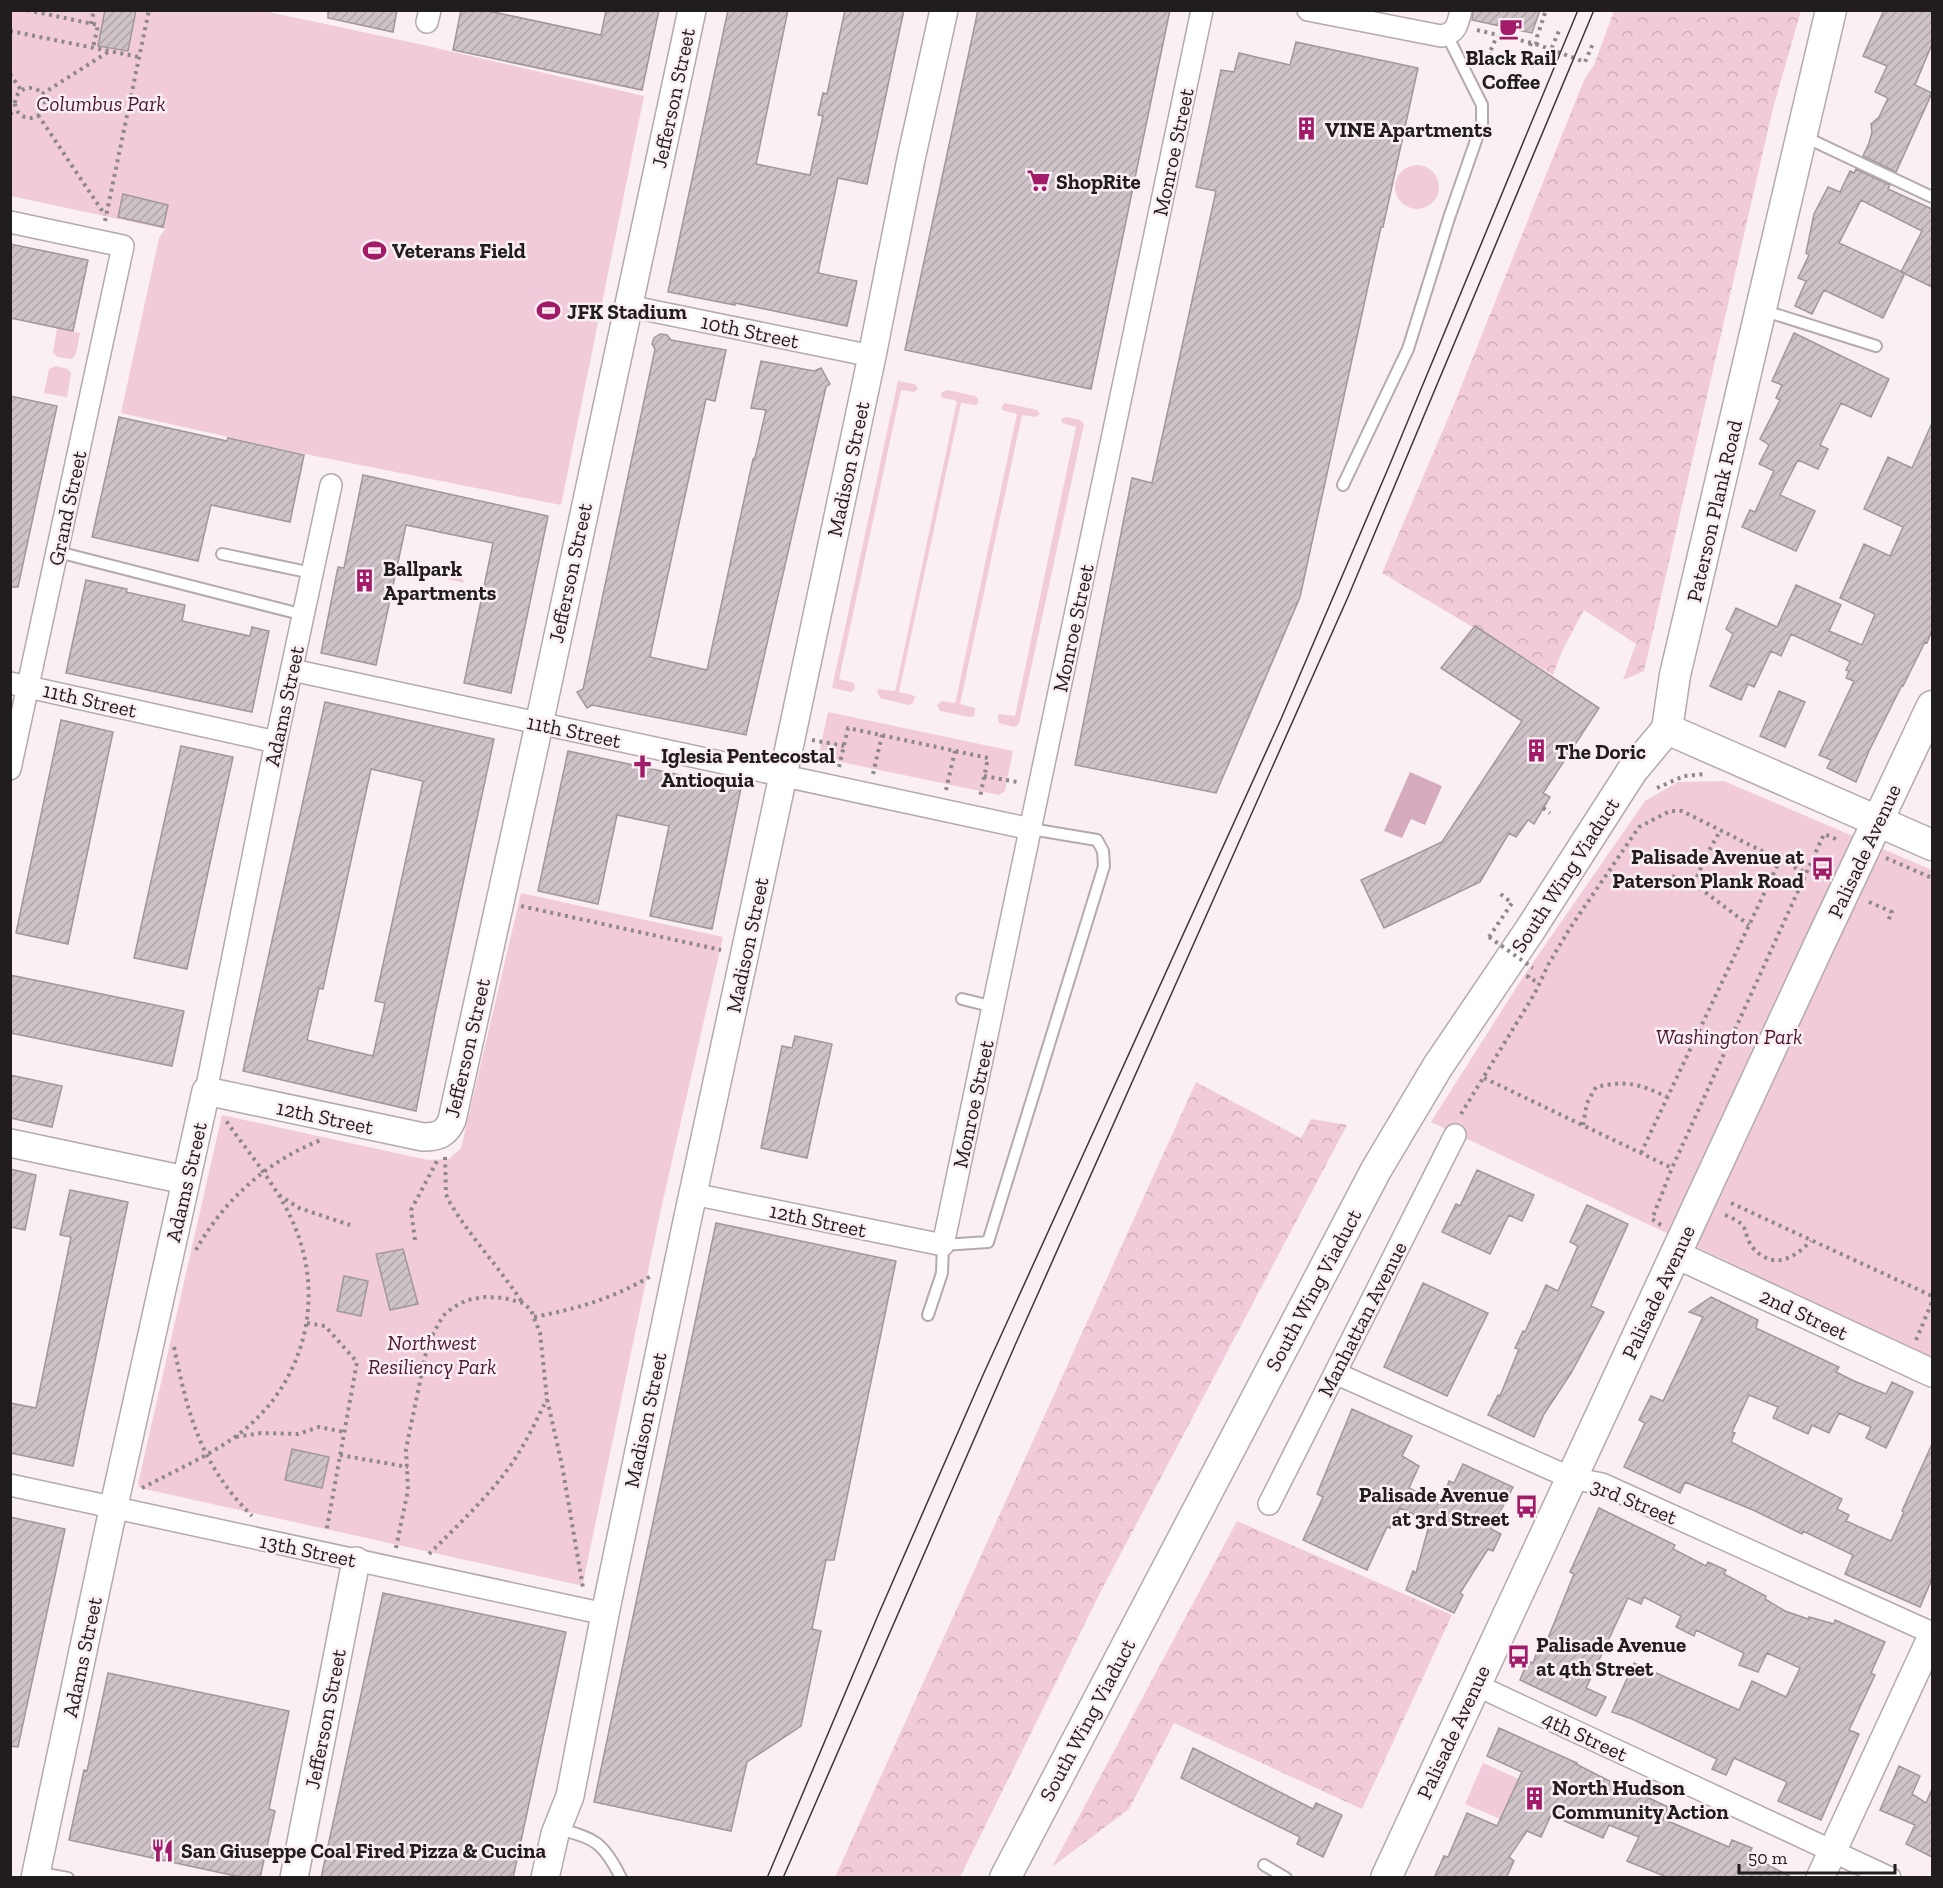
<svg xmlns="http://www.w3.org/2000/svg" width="1943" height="1888" font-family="'Zilla Slab',serif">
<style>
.forest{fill:url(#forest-crowns)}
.green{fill:#f2cbdb}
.water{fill:#d5abbd}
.building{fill:url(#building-hatch);stroke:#a1979b;stroke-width:1.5;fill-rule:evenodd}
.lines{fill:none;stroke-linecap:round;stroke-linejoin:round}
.service-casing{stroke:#b4aaae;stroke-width:14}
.minor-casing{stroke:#b4aaae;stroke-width:24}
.tertiary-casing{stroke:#b4aaae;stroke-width:30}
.secondary-casing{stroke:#b4aaae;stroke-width:33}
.path{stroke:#8f888a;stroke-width:4;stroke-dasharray:3 4.5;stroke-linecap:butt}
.service{stroke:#fff;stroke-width:10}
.minor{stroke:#fff;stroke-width:21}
.tertiary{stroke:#fff;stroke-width:27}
.secondary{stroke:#fff;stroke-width:30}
.tram{stroke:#3c3738;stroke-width:1.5}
.path-bridge{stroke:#8f888a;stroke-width:4;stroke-dasharray:3 4.5;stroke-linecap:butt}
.labels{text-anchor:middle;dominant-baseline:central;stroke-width:5;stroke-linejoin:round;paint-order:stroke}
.poi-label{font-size:21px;font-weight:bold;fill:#211d1e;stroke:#faeff3;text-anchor:start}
.street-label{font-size:21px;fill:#211d1e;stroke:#faeff3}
.park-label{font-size:21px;font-style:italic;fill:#4c1833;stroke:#faeff3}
</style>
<defs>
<pattern id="forest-crowns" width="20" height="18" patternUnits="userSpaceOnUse" patternTransform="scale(1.5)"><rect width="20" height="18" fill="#f2cbdb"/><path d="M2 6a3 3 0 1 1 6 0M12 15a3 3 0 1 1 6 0" fill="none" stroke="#cfaebc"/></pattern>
<pattern id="building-hatch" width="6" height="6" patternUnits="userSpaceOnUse" patternTransform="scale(1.5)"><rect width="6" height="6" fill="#cec3c8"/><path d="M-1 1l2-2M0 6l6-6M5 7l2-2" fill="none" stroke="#b1a7ab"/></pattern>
</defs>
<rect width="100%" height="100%" fill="#faeff3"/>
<path class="forest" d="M1614,11H1801L1773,108L1644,671L1623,680L1636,644L1584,610L1562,651L1553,675L1382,573L1455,402L1584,80L1594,65Z
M1196,1082L1301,1138L1311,1119L1347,1125L1101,1591L960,1877H835Z
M1237,1521L1452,1615L1362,1809L1174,1723L1129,1809L1052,1867Z"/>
<path class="green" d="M10,11H264L419,44L644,96L561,505L295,452L121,413L159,238L165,229L11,196Z
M1395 187a22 22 0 1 1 44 0a22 22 0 1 1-44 0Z
M57,328L80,333L76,354L72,359L57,357L53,352Z
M56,366L68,369L71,373L67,397L44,393L49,369Z
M898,381L915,384L918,389L914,392L901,390L839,679L854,683L855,689L851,692L832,688Z
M947,390L975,396L978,399V404L974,405L961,403L899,692L915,696L913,703L908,705L880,698L877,692L878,689L895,691L897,683L957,401L941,397L942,392Z
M1005,403L1037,410L1040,414L1036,417L1022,415L960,704L975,708L974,716L970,717L940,711L937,705L942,701L955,703L957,695L1017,414L1002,410V406Z
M1066,417L1080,420L1084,424L1019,724L1014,727L999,723L998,717L999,714L1015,716L1076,427L1062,423L1061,419Z
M442,565L458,568L464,583L430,575Z
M828,712L1013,751L1005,791L999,795L822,758L819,754Z
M1724,781L1932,870V1358L1431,1122L1523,977L1645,801L1678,782Z
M521,893L723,937L661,1209L583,1583L579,1585L140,1488L138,1484L222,1115L428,1160L449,1159L461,1148Z
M1483,1763L1519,1779L1500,1819L1465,1804Z"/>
<path class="water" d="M1410,772L1442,786L1425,825L1411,819L1402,838L1384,831Z"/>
<path class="building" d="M105,10H136L128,51L98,46Z
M328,10H397L393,32L328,18Z
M461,10H484L601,35L606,10H659L642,90L453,50Z
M728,10H788L756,164L810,175L823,116L818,115L823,93L827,94L845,10H904L867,184L838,178L818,273L857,281L847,326L735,303V305L668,292Z
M978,10H1170L1091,389L905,350Z
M1473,10H1540L1532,33L1472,20Z
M1884,10H1932V44L1915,85L1932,93L1896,172L1863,156L1869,143L1872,132L1871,124L1879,117L1888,98L1875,92L1887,66L1863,56Z
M1296,42L1418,68L1383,227H1381L1300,597L1216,793L1075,765L1132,478L1152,483L1216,191L1196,187L1221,70L1234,72L1239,53L1290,65Z
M1856,169L1890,185L1888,189L1932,209V287L1901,272L1922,231L1861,200L1839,243L1905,273L1883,318L1824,290L1812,314L1795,306L1806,281L1798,278L1809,255L1806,253L1814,214L1828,187L1840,192L1850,171L1854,173Z
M123,194L168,205L163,227L118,217Z
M10,244L88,260L73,331L10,318Z
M1794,333L1889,379L1871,417L1841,403L1820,445L1828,449L1818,469L1798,460L1780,495L1815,511L1796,551L1742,527L1750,510L1755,512L1774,471L1759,464L1769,445L1760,439L1780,400L1776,398L1782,385L1772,381Z
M660,334L667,335L671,340L726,350L715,401L706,399L650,657L707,670L753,459L755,458L766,410L751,408L761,361L814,371L821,368L830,384L826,387L746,735L592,705L587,708L577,692L583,689L655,349L652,344L654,338Z
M10,396L57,406L18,587H10Z
M119,417L227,441L228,438L304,455L290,522L211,505L198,561L92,537Z
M1932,423V630L1927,643L1925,642L1903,686L1902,685L1869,751L1856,782L1827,768L1831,760L1819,755L1854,681L1846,678L1849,671L1846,670L1850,662L1847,660L1791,634L1781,656L1771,651L1754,687L1748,684L1741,700L1710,686L1733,634L1726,629L1736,608L1777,627L1796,585L1841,605L1829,631L1862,645L1875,614L1840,598L1864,544L1890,556L1903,527L1864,509L1888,457L1912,468Z
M363,475L548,516L511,693L464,683L493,543L444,533L406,525L376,665L321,653L338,567L344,568Z
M86,580L127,589L126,592L185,605L182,621L250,636L252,627L269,631L252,712L66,673Z
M1475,626L1599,708L1543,793L1550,797L1534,824L1528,820L1516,837L1509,833L1480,882L1384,928L1361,880L1442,842L1522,721L1441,668Z
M1779,691L1805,702L1785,747L1760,736Z
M325,702L494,739L435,1014L416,1111L243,1071ZM371,769L423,781L375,1001L385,1003L373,1056L307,1040L319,988L323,989Z
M61,720L113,732L68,944L16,933Z
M181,746L233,757L187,969L134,958Z
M568,751L741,788L712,929L650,916L669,826L617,815L598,904L538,891Z
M10,975L184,1011L172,1066L10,1033Z
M795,1036L832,1044L807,1158L761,1148L782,1046L792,1048Z
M10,1075L62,1086L52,1127L10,1118Z
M10,1169L36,1175L25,1230L10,1227Z
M1477,1170L1534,1195L1522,1221L1509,1215L1490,1254L1442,1232L1456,1204L1460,1206Z
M70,1190L128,1202L73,1466L10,1453V1403L36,1408L71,1237L60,1235Z
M1587,1205L1628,1224L1591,1306L1604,1312L1571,1373L1544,1414L1534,1437L1488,1415L1498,1395L1500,1396L1519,1349L1515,1348L1523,1331L1525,1332L1546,1285L1558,1291L1578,1246L1570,1242Z
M716,1223L896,1261L834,1560H826L812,1629L821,1631L801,1726L747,1762L731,1831L594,1802Z
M403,1249L418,1304L390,1310L376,1254Z
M344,1276L368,1281L361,1316L337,1311Z
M1423,1283L1488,1313L1447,1396L1384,1367Z
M1711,1297L1758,1320L1756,1328L1839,1367L1836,1372L1854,1381L1886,1394L1892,1382L1913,1392L1886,1448L1866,1438L1871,1427L1839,1413L1829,1433L1812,1425L1808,1434L1773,1418L1778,1407L1749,1395L1732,1432L1735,1433L1731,1442L1842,1499L1837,1509L1849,1515L1846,1521L1891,1541L1904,1512L1902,1511L1932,1444V1579L1920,1607L1845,1574L1853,1555L1803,1531L1802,1534L1753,1510L1685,1482L1680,1493L1624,1467L1645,1423L1639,1420L1651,1396L1663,1401L1703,1317L1689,1312Z
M1352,1409L1412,1436L1402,1456L1419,1466L1409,1488L1441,1504L1449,1481L1454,1483L1463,1464L1513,1487L1491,1529L1501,1534L1493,1551L1488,1549L1460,1593L1463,1595L1454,1613L1406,1590L1413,1571L1416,1573L1430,1522L1400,1508L1390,1528L1387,1527L1367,1570L1303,1540L1323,1497L1317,1494Z
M292,1449L329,1457L322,1488L285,1480Z
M1599,1508L1675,1545L1673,1549L1706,1566L1708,1562L1726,1570L1724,1574L1766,1596L1765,1599L1785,1611L1808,1619L1809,1617L1834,1624L1835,1620L1885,1642L1871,1673L1875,1675L1849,1730L1859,1734L1821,1820L1778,1801L1787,1782L1734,1758L1726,1775L1712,1769L1717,1759L1632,1719L1612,1712L1634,1663L1739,1710L1752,1681L1786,1697L1800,1668L1767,1653L1758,1672L1739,1665L1744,1653L1696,1630L1694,1636L1676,1627L1681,1616L1644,1597L1641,1604L1628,1598L1586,1688L1606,1697L1596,1716L1520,1680L1528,1661L1533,1663L1541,1641L1546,1643L1574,1574L1570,1572Z
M10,1517L65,1529L18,1747L10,1746Z
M383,1593L566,1632L513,1878H321Z
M108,1673L289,1711L269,1809L275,1811L260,1878H245L69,1840L84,1770L87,1771Z
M1499,1728L1577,1763L1576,1764L1637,1795L1638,1793L1668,1807L1663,1819L1729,1847L1732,1840L1752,1848L1749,1855L1793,1878H1669L1627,1861L1639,1837L1609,1825L1603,1838L1551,1815L1541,1837L1527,1831L1509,1857L1514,1861L1506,1878H1434L1444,1856L1448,1857L1467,1813L1497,1826L1522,1772L1487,1756Z
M1193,1748L1313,1809L1316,1803L1342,1815L1323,1857L1297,1844L1300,1837L1181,1778Z
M1899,1766L1920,1776L1912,1794L1926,1803L1932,1789V1857L1906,1844L1915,1825L1880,1810Z"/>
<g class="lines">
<defs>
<path id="service" d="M1805,137L1932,197
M1762,310L1876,346
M1343,485L1408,349L1449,218L1482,123V105L1447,35
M58,552L304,615
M222,554L312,573
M962,999L994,1007
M928,1315L942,1273L943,1245L988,1242L1104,866L1103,851L1097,840L1031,829
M557,1829C594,1837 604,1843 621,1878
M1264,1865L1286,1878
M37,1872L68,1878"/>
<path id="minor" d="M1308,10L1441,36C1456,34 1458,24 1461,10
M427,22L430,10
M10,222L123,246L10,769
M628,306L872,356
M292,670L1031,829
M10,683L276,742
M206,1091L276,742L331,485
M693,1194L943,1245L1202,10
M1335,1373L1571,1478L1602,1484L1932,1633
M10,1485L605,1614
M1269,1504L1455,1135
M1476,1685L1890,1878"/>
<path id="tertiary" d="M10,1143L185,1180
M1675,1254L1932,1373
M35,1878L109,1528L206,1091L423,1137C438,1137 446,1134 452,1120L535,743L692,10
M294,1878L356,1561
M545,1878L555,1834L570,1796L606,1609L686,1226L783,776L872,356L911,159L944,10
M1820,1878L1932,1636"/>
<path id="secondary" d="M1667,729L1675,675L1831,10
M1667,729L1932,845
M1005,1878L1376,1170L1438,1066L1530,930L1632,771L1667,729
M1386,1878L1819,945L1932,706"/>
</defs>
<use href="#service" class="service-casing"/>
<use href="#minor" class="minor-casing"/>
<use href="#tertiary" class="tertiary-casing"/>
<use href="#secondary" class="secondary-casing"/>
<path class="path" d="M27,10L98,25L93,48
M91,24L94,10
M1477,30L1536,44L1537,37L1546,10
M10,31L139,57
M1531,43L1524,63L1534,66
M1536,44L1585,62L1594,41
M1474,52L1478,56L1506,61L1507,58L1489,54L1497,36
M1549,55L1560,28
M10,74L21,90
M15 103a15 15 0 1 1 30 0a15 15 0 1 1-30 0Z
M42,94L108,52
M10,114L16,110
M38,115L105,215
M105,221L149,10
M812,740L844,746
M839,767L848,728L988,758L980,797
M873,774L882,735
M984,776L1017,782
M1657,788L1684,776L1706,774
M946,790L955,751
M1543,808L1550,813
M1886,858L1932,878
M1672,876L1694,884L1749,925
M1694,884L1705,858L1720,831
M1869,902L1892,912L1887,923
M521,906L721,950
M1489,937L1512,903L1498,892
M1529,975L1528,977L1539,983
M1484,1078L1672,1168
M1461,1114L1535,993L1548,965L1570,928L1639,827L1670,811H1682L1806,873
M1583,1125L1587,1103L1596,1087C1626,1080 1640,1084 1667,1097
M1641,1153L1780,860
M445,1157L446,1194L449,1201C470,1237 499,1267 522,1302
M279,1195L299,1208L350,1225
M1731,1203L1932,1296
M1725,1215C1754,1226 1740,1233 1754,1249C1775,1271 1795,1257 1811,1241
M1661,1225L1652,1219L1672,1168L1824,834L1836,839
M415,1240L411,1210L438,1159
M196,1250C224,1200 267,1161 321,1140
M534,1317C577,1309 614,1298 651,1276
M307,1323L325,1326L357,1362L326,1533
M1916,1340L1932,1302
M174,1347C188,1416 201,1465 252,1516
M236,1437L261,1433L298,1434L319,1427L344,1432
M340,1455L408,1467
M142,1488C169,1474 197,1461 223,1445C301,1397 330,1303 292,1220C275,1183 247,1151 224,1118
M396,1548L408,1490L406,1449L428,1343L443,1316L452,1308L467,1300L485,1297L504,1298L523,1303L531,1310L540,1333L547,1399L562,1465L583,1588
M429,1554C456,1527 485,1500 508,1469C524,1447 535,1423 547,1399"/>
<use href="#service" class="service"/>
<use href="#minor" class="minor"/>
<use href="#tertiary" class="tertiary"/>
<use href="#secondary" class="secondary"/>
<path class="tram" d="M767,1878L879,1613L983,1375L1281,719L1390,464L1578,10
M783,1878L1016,1343L1348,597L1594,10"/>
<path class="path-bridge" d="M1489,937L1533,968"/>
</g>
<defs>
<symbol id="cafe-bare" viewBox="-9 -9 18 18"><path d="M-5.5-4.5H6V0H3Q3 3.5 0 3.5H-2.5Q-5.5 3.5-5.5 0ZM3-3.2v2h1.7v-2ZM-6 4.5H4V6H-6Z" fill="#a11b69" stroke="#faeff3" stroke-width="2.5" paint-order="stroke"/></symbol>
<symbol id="building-bare" viewBox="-9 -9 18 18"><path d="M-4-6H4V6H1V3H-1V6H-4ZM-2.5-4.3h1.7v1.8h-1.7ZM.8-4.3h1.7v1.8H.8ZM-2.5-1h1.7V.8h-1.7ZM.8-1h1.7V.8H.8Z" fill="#a11b69" stroke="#faeff3" stroke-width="2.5" paint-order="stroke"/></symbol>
<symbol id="supermarket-bare" viewBox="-9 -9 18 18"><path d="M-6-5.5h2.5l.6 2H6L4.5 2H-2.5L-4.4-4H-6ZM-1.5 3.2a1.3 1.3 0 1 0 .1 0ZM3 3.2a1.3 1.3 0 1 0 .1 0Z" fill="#a11b69" stroke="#faeff3" stroke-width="2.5" paint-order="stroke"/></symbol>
<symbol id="stadium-bare" viewBox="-9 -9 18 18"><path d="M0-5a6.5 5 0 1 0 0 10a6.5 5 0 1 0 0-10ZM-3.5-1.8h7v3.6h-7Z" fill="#a11b69" stroke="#faeff3" stroke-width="2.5" paint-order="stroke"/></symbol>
<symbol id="church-bare" viewBox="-9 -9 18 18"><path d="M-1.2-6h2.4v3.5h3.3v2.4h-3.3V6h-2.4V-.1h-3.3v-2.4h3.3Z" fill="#a11b69" stroke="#faeff3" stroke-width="2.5" paint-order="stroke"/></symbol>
<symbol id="bus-bare" viewBox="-9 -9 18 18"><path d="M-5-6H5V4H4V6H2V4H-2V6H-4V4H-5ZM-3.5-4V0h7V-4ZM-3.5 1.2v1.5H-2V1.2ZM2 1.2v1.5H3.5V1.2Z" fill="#a11b69" stroke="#faeff3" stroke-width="2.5" paint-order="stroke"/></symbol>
<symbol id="restaurant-bare" viewBox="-9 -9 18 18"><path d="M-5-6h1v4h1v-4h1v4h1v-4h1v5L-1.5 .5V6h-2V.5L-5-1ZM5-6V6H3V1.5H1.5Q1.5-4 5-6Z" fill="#a11b69" stroke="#faeff3" stroke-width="2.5" paint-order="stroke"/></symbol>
</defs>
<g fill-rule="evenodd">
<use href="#cafe-bare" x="1494" y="12" width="33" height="33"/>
<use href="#building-bare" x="1290" y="112" width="33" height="33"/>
<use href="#supermarket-bare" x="1022" y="164" width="33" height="33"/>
<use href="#stadium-bare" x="358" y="234" width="33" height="33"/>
<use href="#stadium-bare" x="532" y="294" width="33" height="33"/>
<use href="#building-bare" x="348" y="564" width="33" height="33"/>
<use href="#building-bare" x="1520" y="734" width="33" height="33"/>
<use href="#church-bare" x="626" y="750" width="33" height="33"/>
<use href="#bus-bare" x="1806" y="852" width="33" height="33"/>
<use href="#bus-bare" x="1510" y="1490" width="33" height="33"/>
<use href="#bus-bare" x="1502" y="1640" width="33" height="33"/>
<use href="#building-bare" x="1518" y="1782" width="33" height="33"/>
<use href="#restaurant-bare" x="146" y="1834" width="33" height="33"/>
</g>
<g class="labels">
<g class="poi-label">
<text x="1511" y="57" text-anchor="middle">Black Rail<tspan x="1511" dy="24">Coffee</tspan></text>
<text x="1325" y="129">VINE Apartments</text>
<text x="1056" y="181">ShopRite</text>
<text x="392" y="250">Veterans Field</text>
<text x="567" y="311">JFK Stadium</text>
<text x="383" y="568">Ballpark<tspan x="383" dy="24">Apartments</tspan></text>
<text x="1555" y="751">The Doric</text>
<text x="661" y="755">Iglesia Pentecostal<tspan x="661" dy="24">Antioquia</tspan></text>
<text x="1804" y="856" text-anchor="end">Palisade Avenue at<tspan x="1804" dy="24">Paterson Plank Road</tspan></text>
<text x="1509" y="1494" text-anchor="end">Palisade Avenue<tspan x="1509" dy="24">at 3rd Street</tspan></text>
<text x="1536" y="1644">Palisade Avenue<tspan x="1536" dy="24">at 4th Street</tspan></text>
<text x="1552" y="1787">North Hudson<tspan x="1552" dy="24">Community Action</tspan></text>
<text x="181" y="1850">San Giuseppe Coal Fired Pizza &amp; Cucina</text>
</g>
<g class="street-label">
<text transform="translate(673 98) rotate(-78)">Jefferson Street</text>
<text transform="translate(1173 152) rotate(-78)">Monroe Street</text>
<text transform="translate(750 331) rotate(12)">10th Street</text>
<text transform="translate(848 469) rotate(-78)">Madison Street</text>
<text transform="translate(67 508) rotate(-78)">Grand Street</text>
<text transform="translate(1714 511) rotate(-77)">Paterson Plank Road</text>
<text transform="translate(570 573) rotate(-78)">Jefferson Street</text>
<text transform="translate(1073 628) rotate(-78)">Monroe Street</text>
<text transform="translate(90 700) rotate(13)">11th Street</text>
<text transform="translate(284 706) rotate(-78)">Adams Street</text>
<text transform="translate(574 731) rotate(12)">11th Street</text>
<text transform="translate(1864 851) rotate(-65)">Palisade Avenue</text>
<text transform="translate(1565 875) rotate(-57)">South Wing Viaduct</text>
<text transform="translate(747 945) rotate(-78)">Madison Street</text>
<text transform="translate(467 1048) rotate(-77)">Jefferson Street</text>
<text transform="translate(973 1104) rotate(-78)">Monroe Street</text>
<text transform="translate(325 1117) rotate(12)">12th Street</text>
<text transform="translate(186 1182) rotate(-77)">Adams Street</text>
<text transform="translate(818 1220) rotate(12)">12th Street</text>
<text transform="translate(1313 1290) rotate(-62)">South Wing Viaduct</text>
<text transform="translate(1658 1292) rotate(-65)">Palisade Avenue</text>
<text transform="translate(1804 1314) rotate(25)">2nd Street</text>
<text transform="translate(1362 1319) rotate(-63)">Manhattan Avenue</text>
<text transform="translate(645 1420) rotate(-78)">Madison Street</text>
<text transform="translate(1634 1501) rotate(22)">3rd Street</text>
<text transform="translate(308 1550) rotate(12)">13th Street</text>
<text transform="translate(82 1657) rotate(-78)">Adams Street</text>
<text transform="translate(325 1719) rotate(-79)">Jefferson Street</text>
<text transform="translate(1087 1720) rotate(-62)">South Wing Viaduct</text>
<text transform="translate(1453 1732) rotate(-65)">Palisade Avenue</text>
<text transform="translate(1585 1736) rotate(25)">4th Street</text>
</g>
<g class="park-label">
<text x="101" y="103">Columbus Park</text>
<text x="1729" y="1036">Washington Park</text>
<text x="432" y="1342">Northwest<tspan x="432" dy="24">Resiliency Park</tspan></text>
</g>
</g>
<rect width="1943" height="1888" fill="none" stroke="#211d1e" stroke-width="24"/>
<path d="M1739 1864v9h156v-9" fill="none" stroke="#211d1e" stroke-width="3"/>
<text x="1748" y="1864" font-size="18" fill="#211d1e" stroke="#faeff3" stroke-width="4.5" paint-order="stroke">50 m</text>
</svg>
